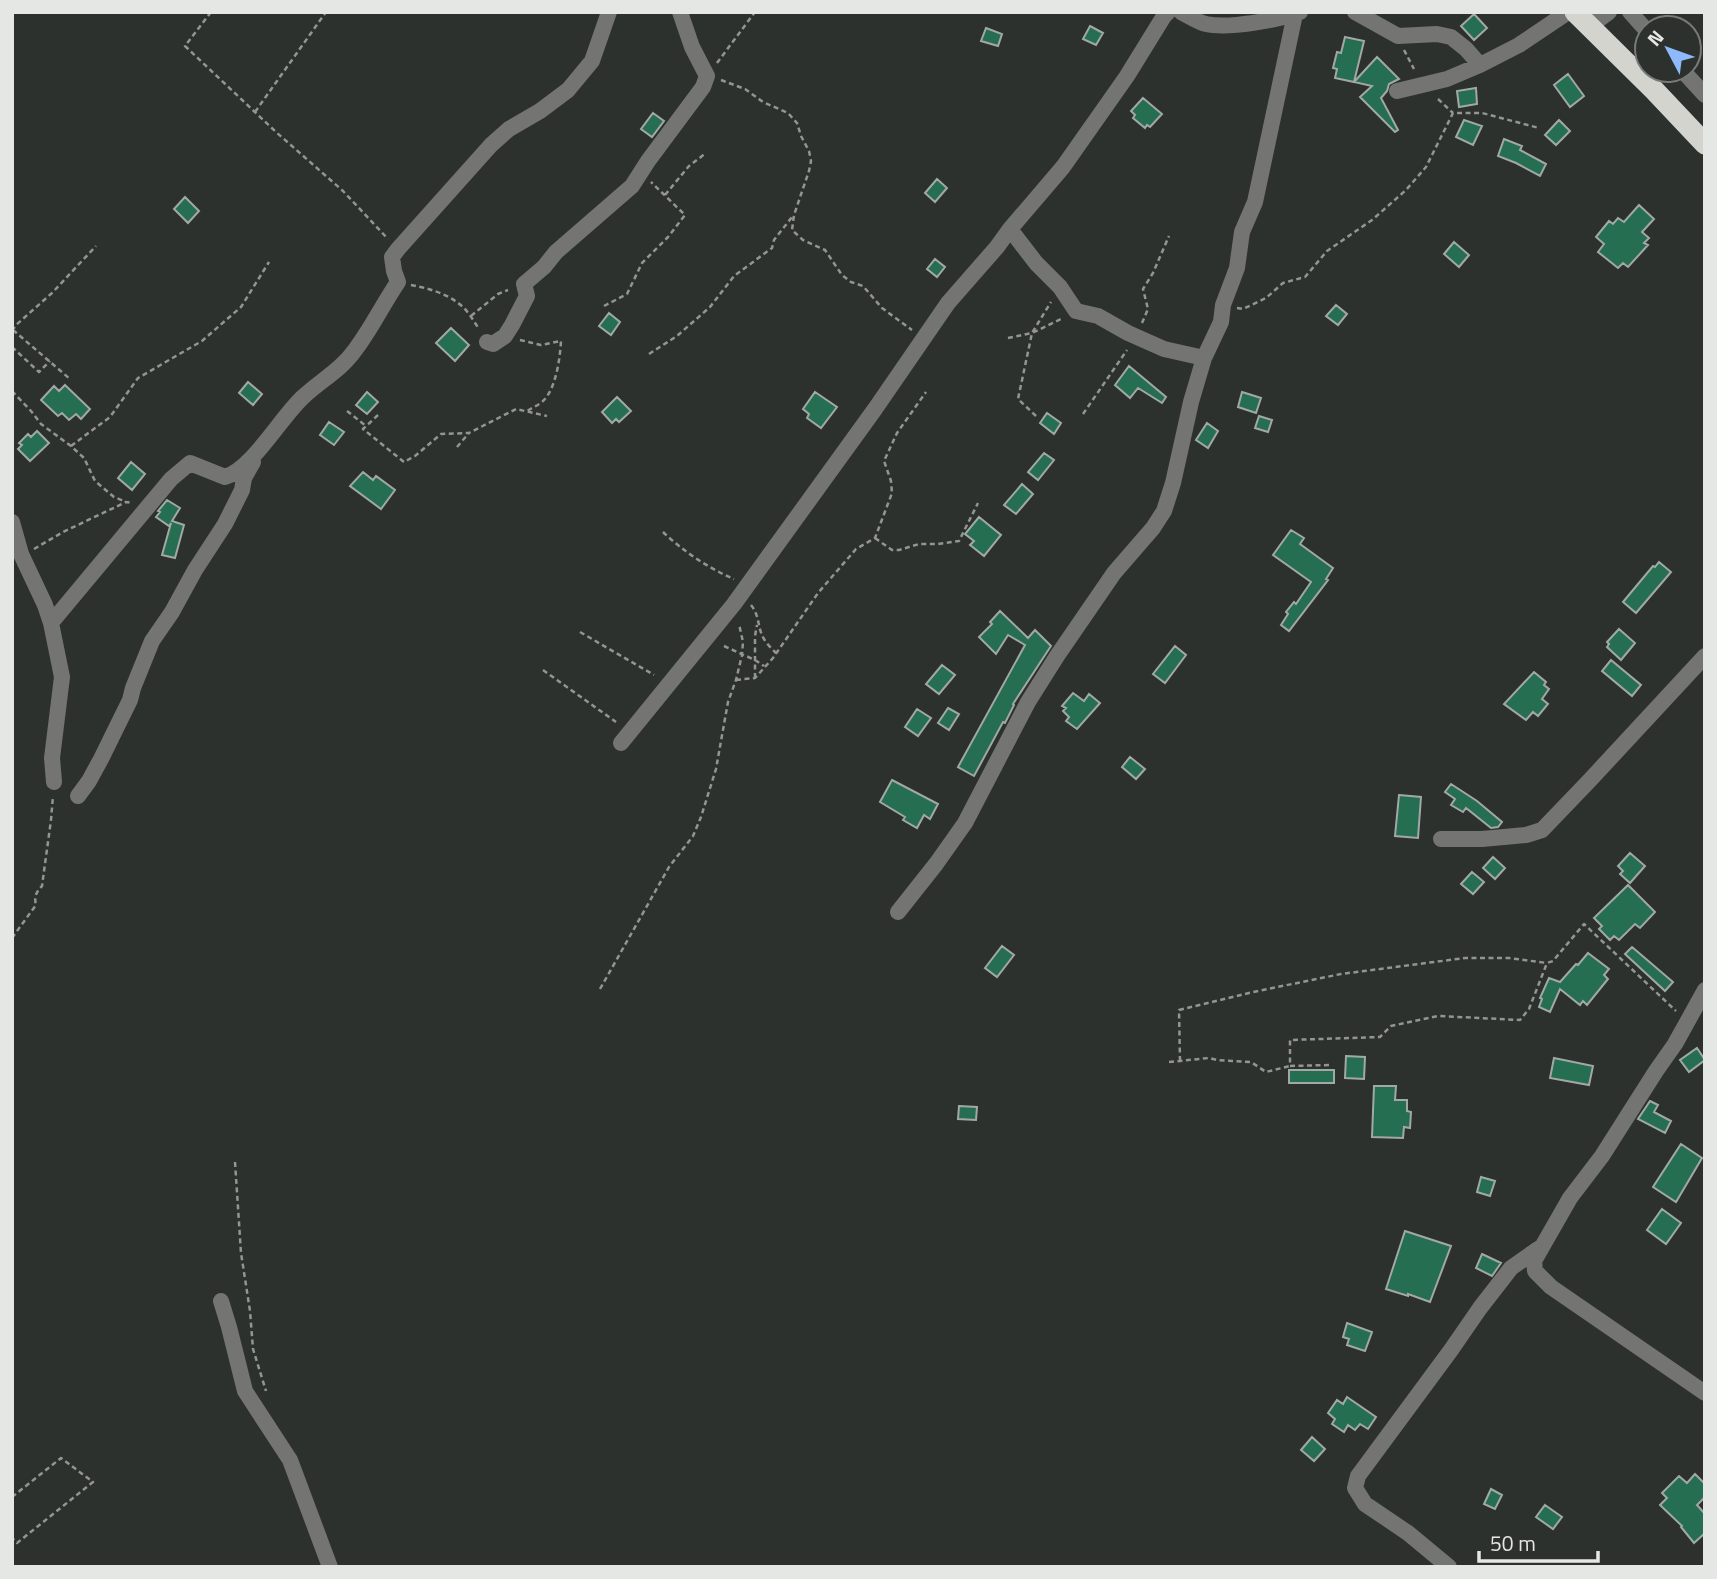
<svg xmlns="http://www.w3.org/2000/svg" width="1717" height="1579" font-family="'Titillium Web',sans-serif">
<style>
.building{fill:#256e52;stroke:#a2a8a5;stroke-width:2}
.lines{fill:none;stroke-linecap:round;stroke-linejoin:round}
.path{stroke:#929592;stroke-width:2.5;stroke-dasharray:5 3.5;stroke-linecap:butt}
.minor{stroke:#747572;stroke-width:16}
.highway{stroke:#d3d4ce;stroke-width:21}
</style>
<rect width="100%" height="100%" fill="#2d312d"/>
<path class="building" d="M1474,14L1487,28L1474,40L1461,26Z
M1090,26L1103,33L1096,45L1083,39Z
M986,28L1002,34L998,46L981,41Z
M1345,37L1364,41L1354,82L1335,78L1337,69L1333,68L1337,52L1341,53Z
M1377,57L1399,79L1389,84L1387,91L1381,98L1398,130L1395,132L1360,97L1372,86L1354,82Z
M1568,74L1584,96L1570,107L1554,85Z
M1476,88L1477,104L1459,107L1457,91Z
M1143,98L1162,114L1150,127L1147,125L1145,128L1133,118L1135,115L1131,111Z
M653,113L664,121L652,137L641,129Z
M1464,120L1482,126L1473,145L1456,137Z
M1559,120L1570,131L1556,145L1545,135Z
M1504,139L1522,146L1520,150L1546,164L1540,176L1516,163L1498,156Z
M937,179L947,188L935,202L925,193Z
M185,197L199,211L188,223L174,209Z
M1639,205L1654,219L1642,232L1649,238L1644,243L1648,245L1628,267L1623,263L1618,268L1598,252L1604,244L1596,237L1609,221L1613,224L1618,218L1624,222Z
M1454,242L1469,255L1459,267L1444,254Z
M935,259L945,267L937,277L927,269Z
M1336,305L1347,314L1338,325L1326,316Z
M609,313L620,322L611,335L599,326Z
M451,328L469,345L455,361L436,343Z
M1129,366L1166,397L1162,403L1138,388L1130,398L1115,385Z
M248,382L262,394L253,405L239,393Z
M65,385L90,409L81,419L76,414L69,420L62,413L58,416L41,400L54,386L59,391Z
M367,392L378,402L367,414L356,405Z
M815,392L837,407L821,428L807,418L809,414L803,409Z
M1242,392L1261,398L1256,413L1238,407Z
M617,397L631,411L619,422L616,419L612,423L602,412Z
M1047,413L1061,423L1054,434L1040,423Z
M1259,416L1272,420L1268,432L1255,428Z
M329,422L344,432L334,445L320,435Z
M1207,423L1218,431L1208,448L1196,440Z
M37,431L49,443L30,461L18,449L22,445L19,443L28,434L31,437Z
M1044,453L1054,460L1038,480L1028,472Z
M131,462L145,474L132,490L118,478Z
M363,472L373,480L376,476L395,490L381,509L350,486Z
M1022,484L1033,494L1016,514L1004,505Z
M167,500L180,508L172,521L184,525L175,558L162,555L171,523L169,526L156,517L160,512L158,511Z
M979,517L1001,535L984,556L970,545L974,541L965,534Z
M1291,530L1304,538L1300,544L1333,568L1326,579L1328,580L1289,631L1281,625L1288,614L1286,612L1294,602L1296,604L1311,582L1273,555Z
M1659,562L1671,572L1636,613L1623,602L1653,566L1655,567Z
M1000,611L1028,638L1035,630L1051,646L1013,704L1014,705L1005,723L1003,722L974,776L958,767L1025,645L1008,635L996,654L979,637L992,624L990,622Z
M1619,629L1635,643L1621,660L1607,647L1609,644L1607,642Z
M1175,646L1186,655L1165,683L1153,674Z
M1611,660L1641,685L1632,696L1602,671Z
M942,665L955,675L939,694L926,684Z
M1534,672L1546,682L1544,685L1549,689L1542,699L1548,704L1538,716L1533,712L1526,720L1504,704Z
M1073,693L1084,701L1089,694L1100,703L1077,729L1066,721L1069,717L1063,711L1066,708L1062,706Z
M948,708L959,714L949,730L938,723Z
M917,709L931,718L918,736L905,727Z
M1130,757L1145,769L1136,779L1122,767Z
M892,780L938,804L930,819L924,815L917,828L903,820L905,817L880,802Z
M1451,784L1477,801L1502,822L1498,827L1491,828L1466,808L1463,812L1451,805L1455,799L1445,792Z
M1399,795L1421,797L1418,838L1395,836Z
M1630,853L1645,866L1630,883L1620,874L1623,871L1618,866Z
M1493,857L1505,868L1495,879L1483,868Z
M1472,872L1484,882L1473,894L1461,884Z
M1628,885L1655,912L1640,928L1635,924L1619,940L1614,936L1610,940L1599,929L1602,926L1594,918Z
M1002,946L1014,955L997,977L985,968Z
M1632,947L1673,982L1665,991L1625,954Z
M1588,953L1609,969L1604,975L1608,979L1587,1005L1583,1001L1580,1005L1560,989L1550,1012L1539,1007L1542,999L1540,998L1549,978L1560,982L1576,964L1578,965Z
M1697,1048L1705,1060L1689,1072L1680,1060Z
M1346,1056L1365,1057L1364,1079L1345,1078Z
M1554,1058L1593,1066L1589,1085L1550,1078Z
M1289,1070H1334V1083H1289Z
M1374,1086H1396L1395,1100H1407V1111L1411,1112L1410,1128L1404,1127L1403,1138L1372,1137Z
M1650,1101L1658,1105L1654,1112L1671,1121L1665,1133L1638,1119Z
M959,1106L977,1107L976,1120L958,1119Z
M1681,1144L1702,1158L1676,1202L1653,1187Z
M1481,1177L1495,1181L1490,1196L1477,1192Z
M1662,1209L1681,1223L1666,1244L1647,1230Z
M1405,1231L1451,1246L1430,1302L1408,1294V1296L1386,1289Z
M1482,1254L1501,1263L1492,1276L1476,1268Z
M1347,1323L1372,1332L1365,1351L1347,1345L1349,1339L1343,1337Z
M1347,1397L1376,1417L1368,1429L1360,1424L1355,1430L1348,1425L1344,1432L1332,1424L1335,1419L1328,1413L1337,1400L1343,1404Z
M1312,1437L1325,1449L1314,1461L1301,1450Z
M1695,1474L1705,1484V1497L1697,1505L1705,1514V1533L1694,1543L1681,1527L1682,1526L1660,1505L1667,1498L1662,1493L1679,1476L1687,1483Z
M1491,1489L1502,1495L1495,1509L1484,1504Z
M1545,1505L1562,1517L1553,1529L1536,1517Z"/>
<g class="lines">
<path class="path" d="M211,12L185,46L276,132L343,191L388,239
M1404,50L1414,69
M717,63L755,12
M721,80L745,89L763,102L788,113L797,123L801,136L809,151L811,161L809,171L794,215L792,230L803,240L825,250L842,275L851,282L863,286L882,308L912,330
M1438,99L1453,113
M255,112L326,12
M665,195L689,166L706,153
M411,285C427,288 445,293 458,303C467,309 473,320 479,329
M604,306L627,294L642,263L668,237L685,215L651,182
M1237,308L1243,309L1266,298L1283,283L1305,277L1327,251L1372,220L1406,190L1426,167L1453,113H1482L1539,128
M471,316L498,294L508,290
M1142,323L1148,309L1143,289L1153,273L1169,236
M13,330L70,379
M12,331L16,325L52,293L96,246
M1008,338L1032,333L1051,302
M520,340L541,345L561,341C560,358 556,390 542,402C537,406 531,408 526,412
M12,347L39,372L50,361
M649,354L677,336L710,307L734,276L772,248L774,240L792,217
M12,391L31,411L41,424L71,446L84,458L95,481L114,497L126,502
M347,411L366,426
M1083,414L1127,350
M378,415L363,429L404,462L415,456L441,434L469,433L516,409L547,416
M1036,416L1018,399L1032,333L1061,319
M71,446L110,417L138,378L202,341L241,307L269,262
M457,447L469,433
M663,532C683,551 708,568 734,579
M875,538L892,550H899L919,544H938L959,541L978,503
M34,549L63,532L126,502L132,503
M751,605C760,616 757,627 764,639C767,644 772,649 776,653
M580,632L654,675
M724,646L755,660L764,666
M543,670L616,722
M755,678V636L757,625
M736,680L755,678L773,658L818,593L856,549L875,538L892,493L891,481L884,461L897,433L926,392
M12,938L36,905C34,897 36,892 42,886L51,820L53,796
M600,989L669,867L693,836L701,817L716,769L728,702L736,680L742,655L743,642L739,624
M1180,1061L1179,1010L1253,992L1341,974L1465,958H1509L1547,963
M1169,1062L1209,1058L1217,1060L1251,1062L1266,1072L1290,1066
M1329,1065L1290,1066V1040L1380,1037L1391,1026L1438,1016L1520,1020L1529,1009L1547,963L1553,961L1584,924L1676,1011
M235,1162L241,1253L250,1311L253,1349L266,1391
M12,1497L61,1458L93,1482L17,1543L12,1538"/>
<path class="minor" d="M1181,12C1189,16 1198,22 1206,24C1229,29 1278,20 1300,12
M1355,12L1398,36L1437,34L1451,37L1466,49L1480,65L1519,45L1568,12
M1630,12L1647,31
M1590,26L1609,12
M1682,70L1705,95
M1397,91L1447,79L1480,65
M1010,229L1036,263L1060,287L1076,311L1098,316L1128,333L1164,349L1204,358
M487,342L493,344L505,336L512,325L527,296L524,284L544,267L556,252L632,186L648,161L703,87L707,76L692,47L680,12
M12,522L21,554L45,605L51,623L62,677L52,758L54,782
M51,623L171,479L190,463L225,477C253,468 281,417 303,397C320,381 342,369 355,350C371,329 383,304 398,282L394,271L392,257L398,249L491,145L509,129L540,111L568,90L592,61L609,12
M621,743L734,604L875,409L948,303L997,247L1010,229L1063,167L1127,76L1164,16L1168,12
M78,796L89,781L101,759L130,700L133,688L152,641L172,612L195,570L225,524L242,490L244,478L253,462
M1441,839H1482L1526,835L1542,830L1590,780L1705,656
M898,912L936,864L965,823L1028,702L1057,656L1114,573L1153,528L1164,511L1173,483L1191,402L1204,358L1221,322L1223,305L1237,268L1242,232L1255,202L1295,14
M1705,990L1675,1044L1656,1071L1602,1156L1570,1198L1534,1261L1535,1271L1551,1287L1705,1393
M221,1301L229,1327L245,1391L290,1460L330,1567
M1449,1567L1408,1533L1365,1504L1355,1488L1358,1476L1451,1350L1480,1308L1511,1268L1538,1249"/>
<path class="highway" d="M1575,12L1654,90L1705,144"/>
</g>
<rect width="1717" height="1579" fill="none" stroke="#e5e7e5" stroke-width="28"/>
<g transform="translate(1668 49) rotate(311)"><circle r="33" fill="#2d312d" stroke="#777a77" stroke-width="2"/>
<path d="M0-5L12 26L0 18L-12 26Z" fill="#8eb9fc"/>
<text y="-10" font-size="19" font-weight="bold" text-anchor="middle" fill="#e5e7e5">N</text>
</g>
<path d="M1479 1551v10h119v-10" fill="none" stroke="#e5e7e5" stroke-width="3.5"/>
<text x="1490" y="1551" font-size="21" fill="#e5e7e5" stroke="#2d312d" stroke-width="5" paint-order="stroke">50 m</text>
</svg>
